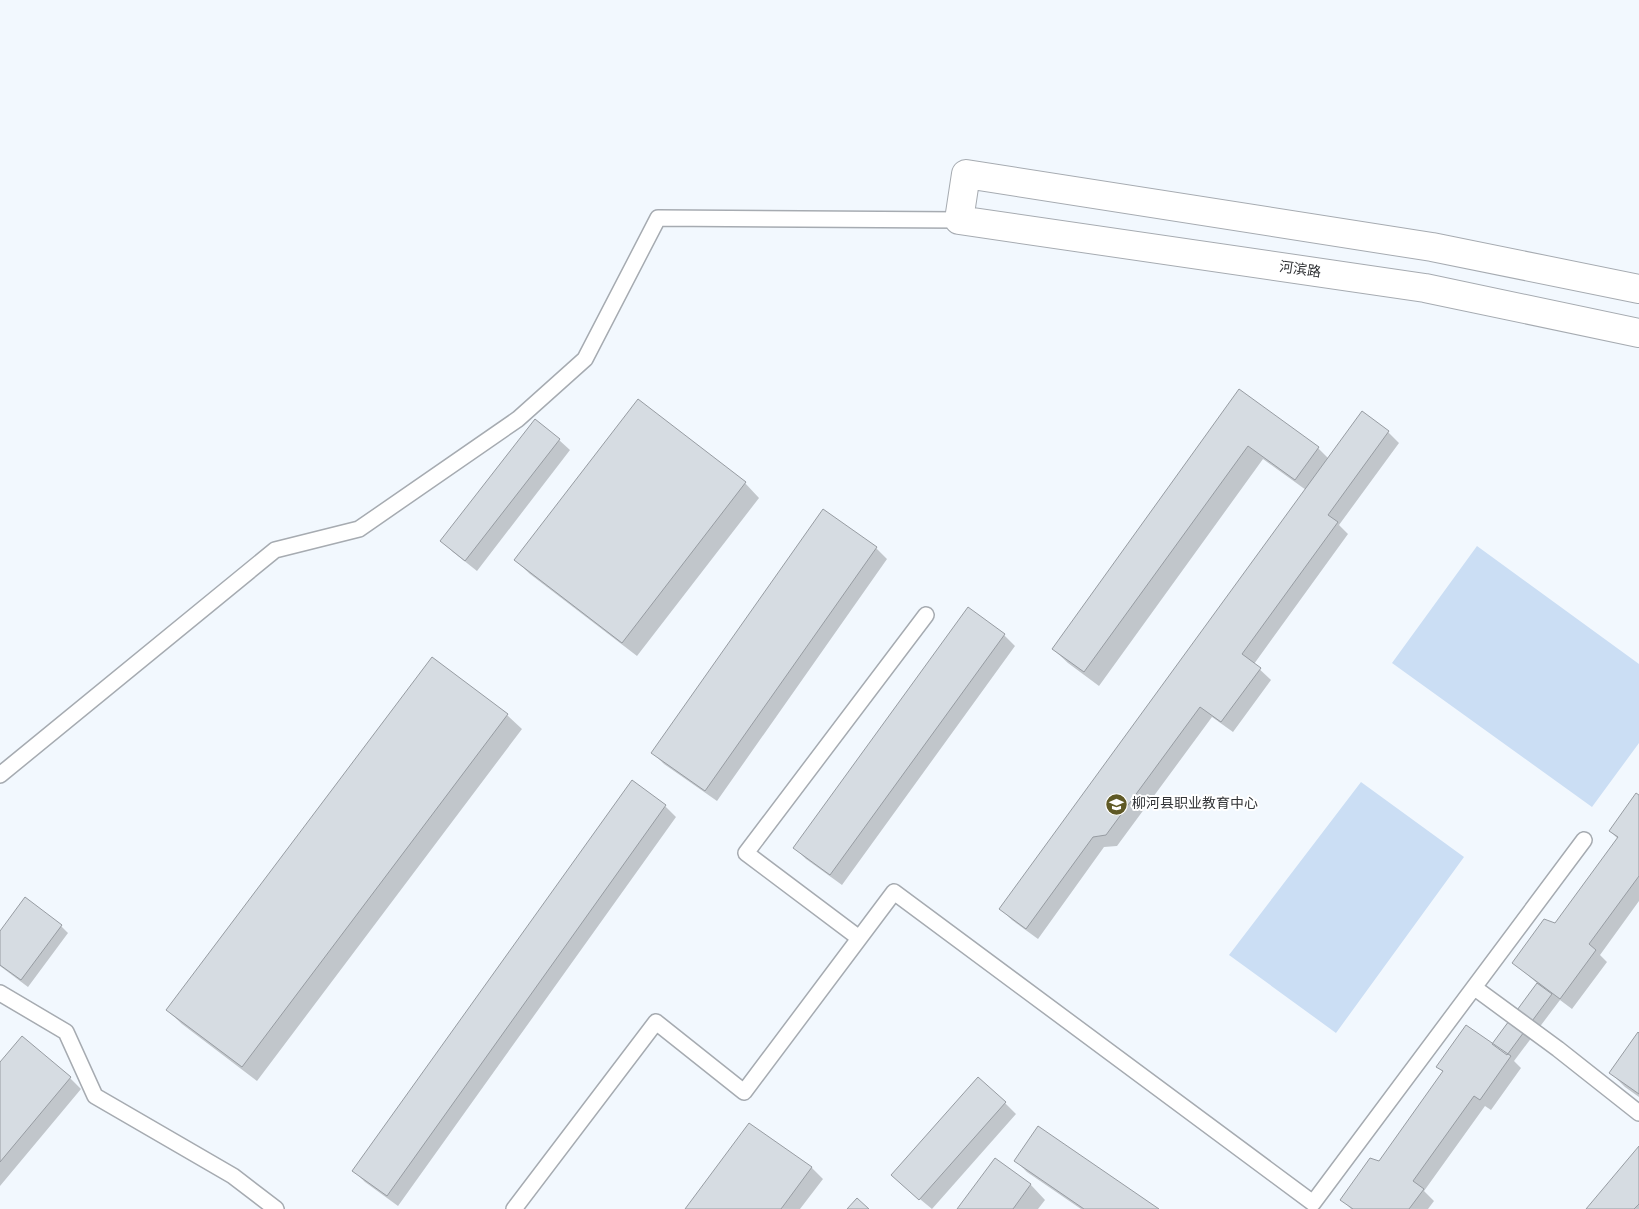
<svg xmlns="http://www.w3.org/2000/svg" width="1639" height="1209" font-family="'Alegreya Sans','Noto Sans SC',sans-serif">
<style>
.green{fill:#cbdef4}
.shadow{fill:#0003}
.building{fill:#d6dce2;stroke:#979ca2}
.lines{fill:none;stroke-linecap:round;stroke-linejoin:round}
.lane-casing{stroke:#a6abb1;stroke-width:18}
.secondary-casing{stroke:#a6abb1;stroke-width:30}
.lane{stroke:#fff;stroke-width:15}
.secondary{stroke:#fff;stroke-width:28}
.labels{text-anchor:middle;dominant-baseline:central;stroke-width:4;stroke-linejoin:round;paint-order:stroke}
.street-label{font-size:14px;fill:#323437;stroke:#fff}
.poi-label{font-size:14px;fill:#323437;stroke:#fff;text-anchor:start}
</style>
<rect width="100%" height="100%" fill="#f2f8fe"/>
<path class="green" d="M1477,546L1639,664V743L1592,807L1392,663Z
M1361,782L1464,857L1336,1033L1229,955Z"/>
<path class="shadow" d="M1239,391L1318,448L1329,459L1362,413L1388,432L1399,443L1339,525L1348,534L1254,664L1271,680L1233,732L1212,717L1117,846L1104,847L1038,939L1012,920L1001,909L1306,490L1263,459L1099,686L1068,663L1053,649Z
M559,440L570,450L477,571L453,552L442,541Z
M745,483L759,498L637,656L530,574L515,560Z
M876,548L887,559L717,801L664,764L653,753Z
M1004,635L1015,646L842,885L806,859L795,848Z
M507,715L522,729L257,1081L182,1024L167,1010Z
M1639,797V901L1600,955L1607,962L1572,1009L1560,1000L1514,1061L1521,1068L1491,1110L1485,1106L1424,1191L1434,1201L1428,1209H1351L1342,1199L1379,1163L1443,1072L1438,1067L1493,1045L1538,984L1514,963L1556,924L1618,839L1610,831Z
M665,806L676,817L398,1206L365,1182L354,1171Z
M61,926L68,933L28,987L0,966V933Z
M1639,1034V1097L1625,1087L1611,1073Z
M0,1064L70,1078L81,1089L0,1186Z
M1005,1103L1016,1114L932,1209L904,1186Z
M749,1125L812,1168L823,1179L800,1209H686Z
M1639,1147V1209H1588Z
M995,1160L1031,1185L1045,1200L1038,1209H959Z
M1016,1161L1157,1209H1081L1027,1172Z"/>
<path class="building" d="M1239,389L1319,447L1295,480L1248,446L1084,672L1052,649Z
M638,399L746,482L622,643L514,560Z
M1362,411L1389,431L1328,515L1338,522L1242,654L1261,668L1221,722L1200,707L1106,835L1093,837L1026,929L999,909Z
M535,419L560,439L465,561L440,541Z
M823,509L877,547L705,791L651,753Z
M968,607L1005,634L830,875L793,848Z
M432,657L508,714L242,1067L166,1010Z
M632,780L666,805L387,1196L352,1171Z
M1636,793L1639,795V876L1589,944L1596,950L1560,999L1512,963L1544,919L1555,923L1618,837L1609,831Z
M25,897L62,925L21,980L0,965V931Z
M1537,983L1552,994L1507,1055L1492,1044Z
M1466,1025L1511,1056L1480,1100L1474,1096L1413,1181L1424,1189L1409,1209H1353L1340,1200L1370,1158L1379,1161L1443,1071L1436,1067Z
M1638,1032L1639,1033V1094L1609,1073Z
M22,1036L71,1077L0,1162V1062Z
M978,1077L1006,1102L919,1200L891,1175Z
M749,1123L812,1167L781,1209H685Z
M1038,1126L1159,1209H1084L1014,1161Z
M1639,1146V1204L1634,1209H1586Z
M995,1158L1031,1184L1013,1209H957Z
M857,1198L869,1209H847Z"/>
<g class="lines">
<defs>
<path id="lane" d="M0,775L275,550L359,529L518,419L585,359L658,218L959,220
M859,938L746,853L926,615
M1479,991L1558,1049L1639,1113
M0,993L66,1032L95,1096L233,1176L276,1209
M514,1209L656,1022L744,1092L894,892L1313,1203L1584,840"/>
<path id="secondary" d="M1639,289L1432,247L966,174L959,220L1425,288L1639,333"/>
</defs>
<use href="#lane" class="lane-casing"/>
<use href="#secondary" class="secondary-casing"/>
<use href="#lane" class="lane"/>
<use href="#secondary" class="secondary"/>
</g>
<defs>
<symbol id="school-disc" viewBox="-11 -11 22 22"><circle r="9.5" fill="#5f5925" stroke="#fff"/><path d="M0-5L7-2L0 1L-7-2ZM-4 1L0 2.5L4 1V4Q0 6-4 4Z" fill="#fff"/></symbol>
</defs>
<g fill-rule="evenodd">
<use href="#school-disc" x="1104" y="792" width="25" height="25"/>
</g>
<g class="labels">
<g class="street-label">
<text transform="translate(1300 270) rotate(8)">河滨路</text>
</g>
<g class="poi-label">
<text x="1132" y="804">柳河县职业教育中心</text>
</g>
</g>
</svg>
